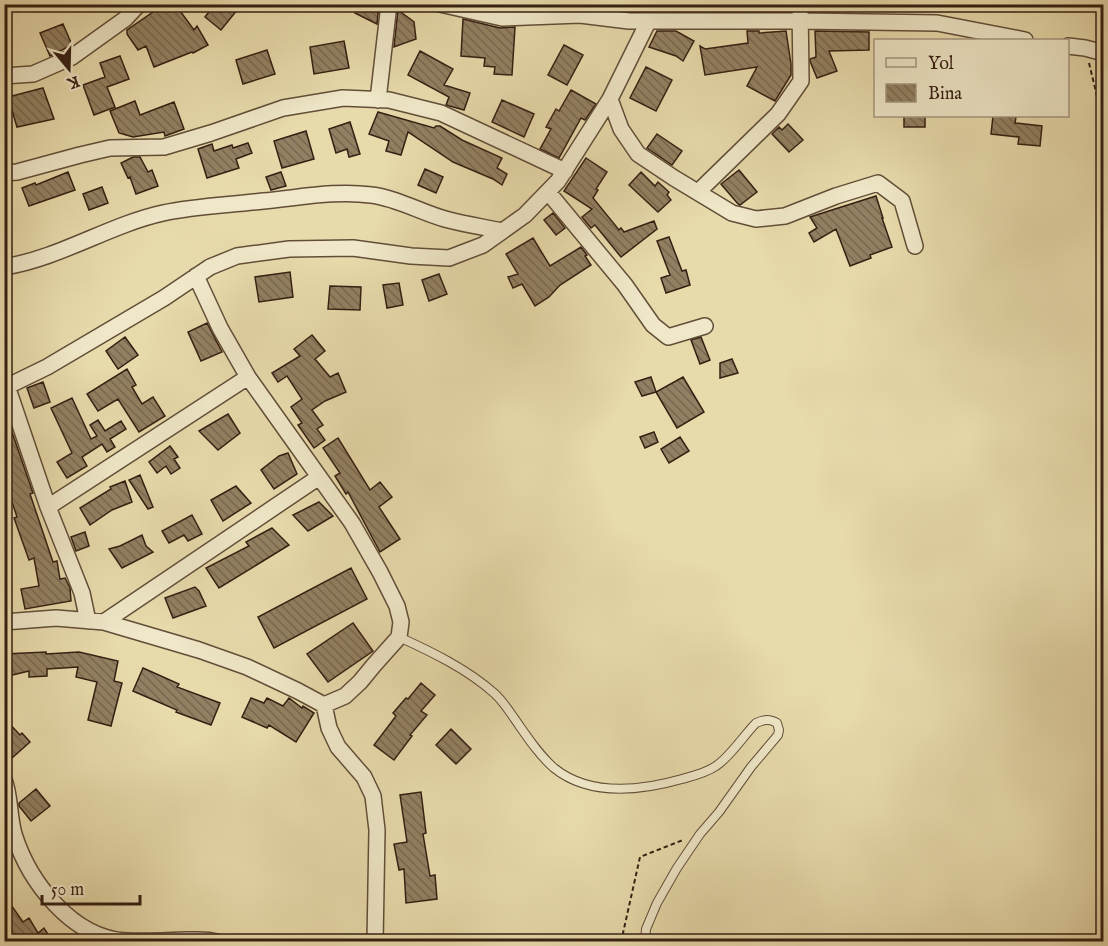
<svg xmlns="http://www.w3.org/2000/svg" width="1108" height="946" font-family="'IM FELL English',serif">
<style>
.building{fill:url(#building-back-hatch);stroke:#351f12;stroke-width:1.5}
.lines{fill:none;stroke-linecap:round;stroke-linejoin:round}
.lane-casing{stroke:#624e38;stroke-width:10}
.street-casing{stroke:#624e38;stroke-width:18}
.path{stroke:#351f12;stroke-width:2;stroke-dasharray:4.5 3;stroke-linecap:butt}
.lane{stroke:#efe7c8;stroke-width:8}
.street{stroke:#efe7c8;stroke-width:15}
</style>
<defs>
<pattern id="building-back-hatch" width="6" height="6" patternUnits="userSpaceOnUse" patternTransform="scale(1.5)"><rect width="6" height="6" fill="#928062"/><path d="M-1 5l2 2M0 0l6 6M5-1l2 2" fill="none" stroke="#78684f"/></pattern>
</defs>
<rect width="100%" height="100%" fill="#e7daab"/>
<filter id="stains"><feTurbulence type="fractalNoise" baseFrequency=".00333" numOctaves="4"/><feColorMatrix values="0 0 0 0 .2 0 0 0 0 .09 0 0 0 0 .02 0 0 0 .5 -.17"/></filter>
<radialGradient id="worn" r=".72"><stop offset=".6" stop-color="#630" stop-opacity="0"/><stop offset="1" stop-color="#630" stop-opacity=".3"/></radialGradient>
<path class="building" d="M149,4H175L194,30L197,26L208,45L193,53L192,52L154,67L146,46L138,50L127,34V30L153,12Z
M215,4H242L221,30L205,17Z
M358,4H379L377,24L355,13Z
M750,4H761V11H750Z
M398,10L414,22L416,39L394,47Z
M463,19L500,28L515,27L512,75L494,74L495,67L484,66L485,58L461,56Z
M63,24L72,45L50,56L40,33Z
M657,31H676L694,41L683,61L676,56L649,47Z
M747,31H759V33L786,31L791,64V75L775,101L747,86L757,67L705,75L700,46L705,49L748,43Z
M815,31L869,32V50L829,51L837,71L817,78L810,61V59L816,57Z
M344,41L349,68L314,74L310,47Z
M564,45L583,55L567,85L548,75Z
M267,50L275,74L243,84L236,60Z
M420,51L453,69L444,85L470,93L464,110L446,105L449,97L408,75Z
M120,56L129,79L107,87L115,107L94,115L83,85L105,77L100,63Z
M646,67L672,80L656,111L630,98Z
M43,88L54,119L17,127L8,97Z
M571,90L596,104L585,120L581,118L559,158L540,149L551,129L546,127L556,109L559,111Z
M502,100L534,114L524,137L492,122Z
M135,101L140,115L174,102L184,129L165,136L164,132L133,137L119,133L110,111Z
M378,112L434,128L436,126H440L462,140L502,158L497,168L507,174L502,185L493,179L453,162L408,132L401,155L386,151L389,141L369,134Z
M904,116H925V127H904Z
M993,116L1016,117L1015,123L1042,126L1040,146L1018,144L1019,137L991,134Z
M350,122L360,154L349,157L347,149L336,153L329,129Z
M788,124L803,140L789,152L772,134L779,127L782,130Z
M306,131L314,159L282,168L274,141Z
M657,134L682,151L672,165L647,148Z
M248,143L252,153L236,159L239,168L207,178L198,149L212,144L214,151L232,145L233,148Z
M133,157H140L148,172L152,170L158,186L136,194L130,177L128,178L121,163Z
M586,158L607,172L596,189L598,190L593,198L619,230L621,228L624,232L654,221L657,229L621,257L595,225L591,228L582,217L592,209L564,191Z
M425,169L443,177L436,193L418,185Z
M739,170L757,192L740,205L738,204L721,184Z
M68,172L75,190L29,206L22,188L35,183L36,185Z
M281,172L286,186L271,190L266,177Z
M641,172L655,186L658,182L669,192L667,195L671,200L658,212L629,185Z
M102,187L108,203L89,210L83,194Z
M876,196L883,218H882L892,247L870,255L871,258L850,266L836,229L814,242L809,233L817,228L810,217Z
M553,213L565,228L556,235L544,220Z
M669,237L682,271L686,270L690,285L666,293L661,278L670,275L657,241Z
M533,238L550,266L581,247L587,255L585,256L591,265L560,285L549,297L535,306L522,284L513,288L508,277L518,274L506,254Z
M290,272L293,297L259,302L255,277Z
M439,274L447,294L429,301L422,280Z
M399,283L403,305L387,308L383,285Z
M330,286L361,287L360,310L328,309Z
M207,323L222,352L201,361L188,332Z
M312,335L325,351L315,359L330,377L338,373L346,392L325,401L312,410L323,425L317,429L325,440L314,448L298,425L302,423L291,407L302,399L287,376L278,382L272,373L300,356L294,349Z
M125,337L138,355L118,369L106,351Z
M701,337L710,360L700,364L691,340Z
M732,359L738,373L720,378V363Z
M127,369L136,385L132,387L142,404L153,397L165,416L139,432L118,399L98,411L87,394Z
M651,377L656,392L642,396L635,382Z
M683,377L704,412L677,428L656,392Z
M43,382L50,402L34,408L27,388Z
M72,398L91,439L97,436L90,425L98,420L105,431L121,421L126,429L110,439L115,447L107,452L102,444L82,457L87,466L67,478L57,462L72,453L51,408Z
M4,409L33,493L30,494L53,562L57,561L60,579L65,578L70,588L71,601L25,609L21,589L39,586L34,558L29,560L14,518L17,517L4,478Z
M228,414L240,433L218,450L199,431Z
M654,432L658,442L645,448L640,437Z
M680,437L689,451L669,463L661,449Z
M338,438L370,490L380,482L392,497L379,507L400,539L380,552L348,492L346,494L335,476L340,473L323,448Z
M170,446L178,457L174,459L180,468L171,474L166,466L157,473L149,462Z
M288,453L297,474L274,489L261,470L279,456Z
M140,475L153,507L148,509L129,480Z
M125,481L132,502L112,510L90,525L80,508L111,489L110,487Z
M236,486L251,503L223,521L211,500Z
M319,502L333,516L308,531L293,515Z
M192,515L202,534L188,541L184,535L169,543L162,531Z
M272,528L289,545L219,588L206,568L249,546L246,542Z
M85,532L89,546L76,551L71,537Z
M142,535L146,546L153,552L122,568L109,549L120,546Z
M351,568L367,599L274,648L258,617Z
M195,587L199,591L206,606L173,618L165,598Z
M353,623L373,651L328,682L307,654Z
M46,652V654L79,652L118,661L114,681L122,683L111,726L88,720L97,682L76,677L78,667L47,669V676L29,677V671L4,677V654Z
M143,668L179,684L177,687L220,703L211,725L176,712L177,710L133,691Z
M421,683L435,695L421,711L427,715L410,735L412,736L394,760L374,745L396,716L393,713L406,698L408,699Z
M251,698L264,703L267,698L283,706L289,698L302,708L303,706L314,713L296,742L269,725L267,728L242,717Z
M4,718L20,735L22,733L30,742L12,758L4,750Z
M451,729L471,749L456,764L436,745Z
M36,789L50,806L31,821L19,806V803Z
M421,792L426,833L423,834L430,876L435,875L437,899L406,903L404,869L399,870L394,844L407,842L400,795Z
M11,905L23,922L29,918L38,933L44,928L53,942H13L4,929V909Z"/>
<g class="lines">
<defs>
<path id="lane" d="M399,637C432,652 467,669 494,693C502,700 508,709 514,718C526,735 538,754 554,768C590,797 640,791 682,779C693,776 706,773 716,766C730,757 744,735 756,723C765,719 770,719 777,723L779,730L778,735L751,767L719,812L700,834L677,868L657,903L646,929L645,942"/>
<path id="street" d="M440,4L502,18L580,15L629,21H801L937,23L1025,40
M1068,46L1085,48L1104,53
M4,76L33,74L72,57L125,19L139,4
M610,99L621,129L638,154L674,178L732,213L756,219L785,216L836,196L878,183L902,201L915,246
M378,100L389,4
M4,173L17,172L80,155L110,148L164,147L211,133L283,108L343,98L389,100L441,113L565,171
M548,192L625,285L653,325L668,337L705,326
M698,192L778,114L801,81L800,4
M4,267C60,258 109,225 163,213C195,206 230,205 263,201C298,198 336,190 371,195C397,198 420,212 445,219C463,224 483,227 502,231
M196,276L220,328L248,377L352,523L380,572L397,606L401,622L399,637L374,665L360,682L345,696L324,705
M4,383L7,386L48,507L82,593L88,621
M4,388L47,367L164,298L210,267L237,256L289,249L353,248L411,256L449,258L483,245L525,215L558,181L610,99L648,22
M48,507L248,377
M4,622L56,618L104,622L199,650L247,667L298,691L324,705L329,728L338,747L364,777L373,796L377,830L375,942
M104,622L319,477
M4,780C10,793 9,817 14,834C29,882 72,938 126,941C146,942 166,941 186,940C196,940 207,939 217,942"/>
</defs>
<use href="#lane" class="lane-casing"/>
<use href="#street" class="street-casing"/>
<path class="path" d="M1089,63L1104,125
M621,942L640,857L683,840
M910,942H915"/>
<use href="#lane" class="lane"/>
<use href="#street" class="street"/>
</g>
<rect width="1108" height="946" fill="none" stroke="#e7daab" stroke-width="24"/>
<rect x="6" y="6" width="1096" height="934" fill="none" stroke="#351f12" stroke-width="3"/>
<rect x="12" y="12" width="1084" height="922" fill="none" stroke="#351f12" stroke-width="1.5"/>
<rect x="874" y="39" width="195" height="78" fill="#efe7c8" stroke="#a5977f" stroke-width="1.5"/>
<rect x="886" y="58" width="30" height="9" fill="#efe7c8" stroke="#a5977f" stroke-width="1.5"/>
<text x="928" y="69" font-size="18" fill="#351f12">Yol</text>
<rect x="886" y="84" width="30" height="18" fill="url(#building-back-hatch)" stroke="#a5977f" stroke-width="1.5"/>
<text x="928" y="99" font-size="18" fill="#351f12">Bina</text>
<g transform="translate(69 69) rotate(161)" stroke="#efe7c8" stroke-width="4.5" paint-order="stroke">
<path d="M0-4.5L10 22L0 15L-10 22Z" fill="#351f12"/>
<text y="-9" font-size="16" font-weight="bold" text-anchor="middle" fill="#351f12">K</text>
</g>
<path d="M42 895v9h98v-9" fill="none" stroke="#351f12" stroke-width="3"/>
<text x="51" y="895" font-size="18" fill="#351f12" stroke="#efe7c8" stroke-width="4.5" paint-order="stroke">50 m</text>
<rect width="100%" height="100%" filter="url(#stains)"/>
<rect width="100%" height="100%" fill="url(#worn)"/>
</svg>
